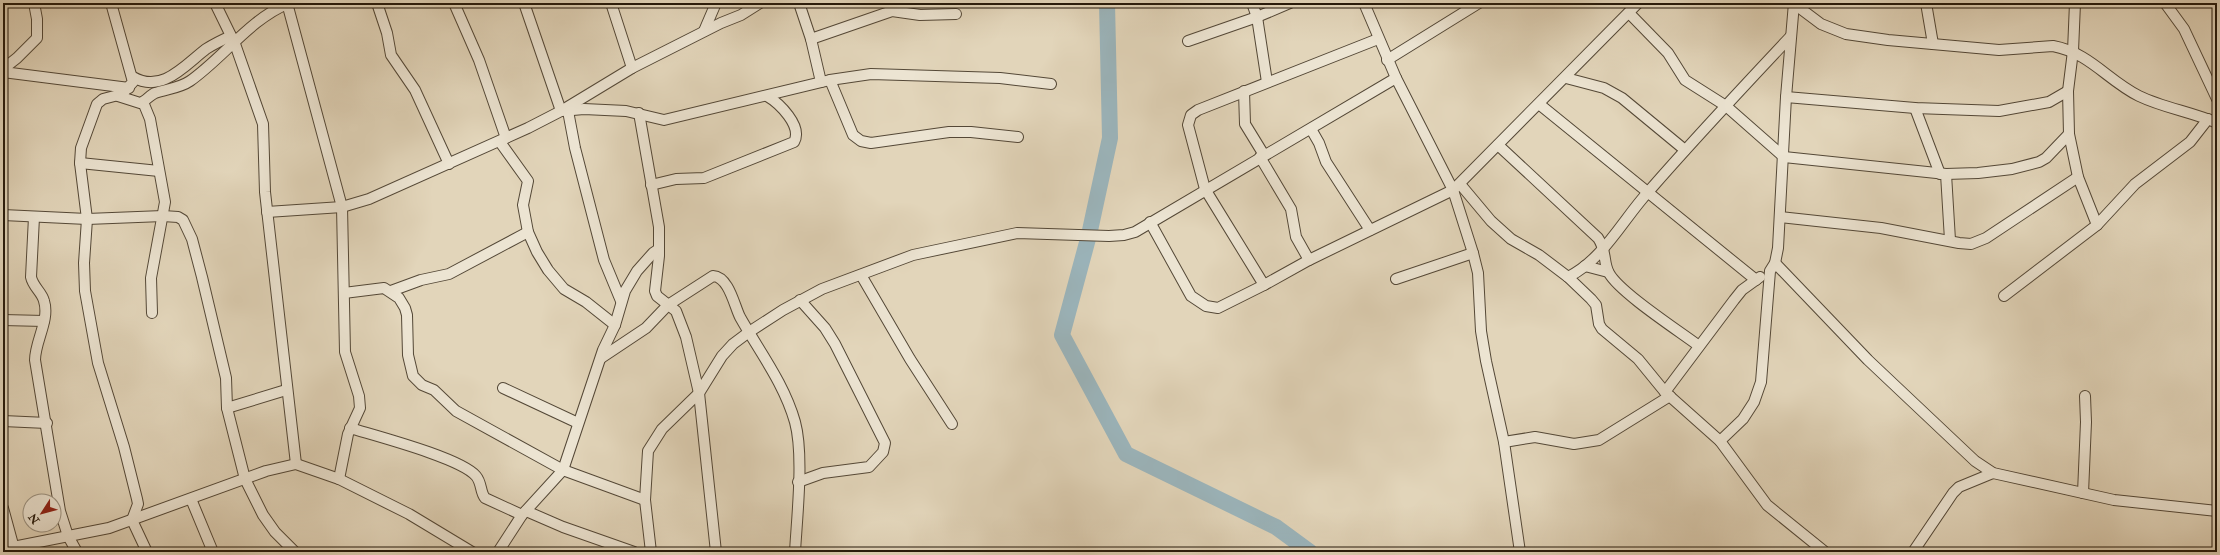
<svg xmlns="http://www.w3.org/2000/svg" width="2220" height="555" font-family="'IM FELL Double Pica',serif">
<rect width="100%" height="100%" fill="#e2d5ba"/>
<filter id="stains"><feTurbulence type="fractalNoise" baseFrequency=".005" numOctaves="4"/><feColorMatrix values="0 0 0 0 .2 0 0 0 0 .09 0 0 0 0 .02 0 0 0 .5 -.17"/></filter>
<radialGradient id="worn" r=".72"><stop offset=".6" stop-color="#630" stop-opacity="0"/><stop offset="1" stop-color="#630" stop-opacity=".3"/></radialGradient>
<g fill="none" stroke-linecap="round" stroke-linejoin="round">
<polyline stroke="#9bb5bc" stroke-width="16" points="1107,3 1110,138 1089,235 1062,335 1126,454 1276,527 1310,552"/>
<defs>
<g id="street">
<polyline points="111,3 133,82 122,94 103,99 97,104 81,148 80,163 87,219 84,263 85,291 98,363 124,447 137,499 138,504 132,520 147,552"/>
<polyline points="215,3 235,44 263,124 265,192 296,464"/>
<polyline points="287,3 342,207 345,352 359,396 360,408 348,434 339,479"/>
<polyline points="377,3 387,33 391,55 415,90 449,164"/>
<polyline points="454,3 479,60 506,138"/>
<polyline points="524,3 561,111 584,109 626,111 664,120 830,80 871,74 1000,78 1051,84"/>
<polyline points="611,3 632,68"/>
<polyline points="799,3 811,39 821,82"/>
<polyline points="1252,3 1257,17 1267,82"/>
<polyline points="1364,3 1396,78 1453,190 1473,253 1478,273 1481,331 1486,361 1504,442 1520,552"/>
<path d="M 1793,3 L 1821,24 L 1846,34 L 1888,40 L 1999,50 L 2053,46 C 2090,53 2107,80 2139,96 C 2164,108 2192,112 2217,123"/>
<polyline points="1926,3 1933,44"/>
<polyline points="2075,3 2073,51 2068,91 2069,134 2078,177 2097,225"/>
<polyline points="2165,3 2184,29 2217,99"/>
<polyline points="1629,13 1668,53 1685,80 1726,106 1784,157 1946,174 1978,173 2012,169 2039,162 2046,158 2069,134"/>
<polyline points="704,31 716,3"/>
<polyline points="811,39 892,11 920,15 956,14"/>
<polyline points="1188,41 1257,17 1290,3"/>
<polyline points="1387,60 1479,3"/>
<polyline points="3,69 17,58 37,38 37,19 34,3"/>
<polyline points="3,72 129,88"/>
<path d="M 133,77 C 162,94 185,65 206,49 C 214,44 222,40 231,36"/>
<polyline points="1566,78 1604,88 1622,98 1685,150"/>
<polyline points="830,80 853,135 861,141 871,143 949,132 971,132 1018,137"/>
<polyline points="1244,91 1245,124 1264,155"/>
<path d="M 118,96 L 140,103 C 146,101 150,95 155,93 C 167,89 180,88 190,81 C 224,57 250,19 289,3"/>
<polyline points="1786,97 1915,108 1999,111 2049,102 2068,91"/>
<polyline points="143,102 150,119 165,202 151,278 152,313"/>
<polyline points="1539,104 1756,280"/>
<polyline points="1915,108 1940,174"/>
<polyline points="568,111 575,148 604,260 621,301"/>
<polyline points="639,113 659,227 659,256 655,291 657,296 676,311 686,337 699,393 716,552"/>
<polyline points="1311,129 1319,143 1326,162 1370,230"/>
<polyline points="500,142 528,181 523,205 528,232 537,252 548,270 564,289 586,302 615,325"/>
<path d="M 1498,145 L 1598,238 C 1607,251 1603,263 1609,273 C 1619,292 1679,331 1699,346"/>
<polyline points="1260,157 1291,209 1296,237 1309,260"/>
<polyline points="80,163 159,171"/>
<polyline points="1946,174 1950,240"/>
<polyline points="1460,184 1491,221 1511,239 1539,255 1568,277 1591,299 1596,305 1599,324 1602,329 1638,359 1665,392 1720,441 1767,505 1825,552"/>
<path d="M 651,185 L 676,179 L 704,178 L 794,142 C 803,126 779,103 767,96"/>
<polyline points="267,212 342,207 369,199 528,128 561,111 632,68 721,23 741,15 760,3"/>
<polyline points="3,215 87,219 163,216 178,217 183,220 192,239 202,277 226,378 227,408 245,479 263,515 275,532 295,552"/>
<path d="M 34,217 L 31,277 C 33,287 42,292 44,301 C 50,320 35,341 35,360 L 60,511 L 68,536 L 77,552"/>
<polyline points="1780,217 1881,228 1959,243 1971,244 1986,238 2078,177"/>
<polyline points="1150,222 1191,296 1206,306 1218,308 1264,285 1309,260 1453,190 1638,3"/>
<polyline points="1775,263 1868,360 1975,461 1993,473 2114,500 2217,511"/>
<polyline points="1585,266 1608,272"/>
<polyline points="861,275 910,359 952,424"/>
<path d="M 1568,277 C 1604,259 1623,219 1649,191 C 1695,138 1743,87 1791,36"/>
<polyline points="1396,279 1473,253"/>
<polyline points="1264,285 1205,189 1188,125 1191,115 1198,110 1378,39"/>
<polyline points="391,291 421,280 449,274 528,232"/>
<polyline points="344,293 384,288 399,298 405,308 407,315 408,355 413,376 422,385 434,390 456,411 563,470 645,500"/>
<polyline points="2004,296 2097,225 2135,184 2190,142 2208,119"/>
<polyline points="3,320 44,321"/>
<path d="M 601,358 L 646,328 L 668,305 L 713,276 C 729,277 734,305 740,317 C 759,351 784,383 795,422 C 804,455 797,516 795,552"/>
<polyline points="503,388 578,423"/>
<polyline points="1665,392 1734,300 1742,290 1760,277"/>
<polyline points="227,408 286,390"/>
<polyline points="3,421 47,423"/>
<path d="M 350,428 C 376,436 461,458 476,476 C 482,483 480,492 485,498 L 522,515"/>
<polyline points="1720,441 1743,419 1754,402 1761,382 1770,271 1775,263 1778,248 1786,97 1794,3"/>
<polyline points="1504,442 1535,437 1574,444 1599,440 1670,396"/>
<polyline points="798,482 823,473 869,467 883,452 885,443 835,344 825,328 800,300"/>
<polyline points="2083,493 2086,422 2085,396"/>
<polyline points="191,499 213,552"/>
<polyline points="3,508 15,552"/>
<polyline points="526,511 563,527 634,552"/>
<polyline points="3,549 109,528 266,471 296,464 339,479 409,514 472,552"/>
<polyline points="498,552 522,515 563,470 603,350 615,325 625,291 637,271 653,253 659,249"/>
<polyline points="651,552 645,500 648,451 662,429 699,393 722,356 733,344 749,332 783,310 822,289 913,255 1017,233 1109,236 1124,235 1135,232 1396,78"/>
<polyline points="1913,552 1953,493 1959,487 1993,473"/>
</g>
</defs>
<use href="#street" stroke="#544837" stroke-width="12"/>
<use href="#street" stroke="#ece4d2" stroke-width="10"/>
</g>
<rect width="2220" height="555" fill="none" stroke="#e2d5ba" stroke-width="16"/>
<rect x="4" y="4" width="2212" height="547" fill="none" stroke="#25190b" stroke-width="2"/>
<rect x="8" y="8" width="2204" height="539" fill="none" stroke="#25190b"/>
<g transform="translate(42 513) rotate(234)"><circle r="19" fill="#ece4d2" stroke="#9c9382"/>
<path d="M0-3L7 15L0 10L-7 15Z" fill="#8f2418"/>
<text y="-6" font-size="11" font-weight="bold" text-anchor="middle" fill="#25190b">N</text>
</g>
<rect width="100%" height="100%" filter="url(#stains)"/>
<rect width="100%" height="100%" fill="url(#worn)"/>
</svg>
